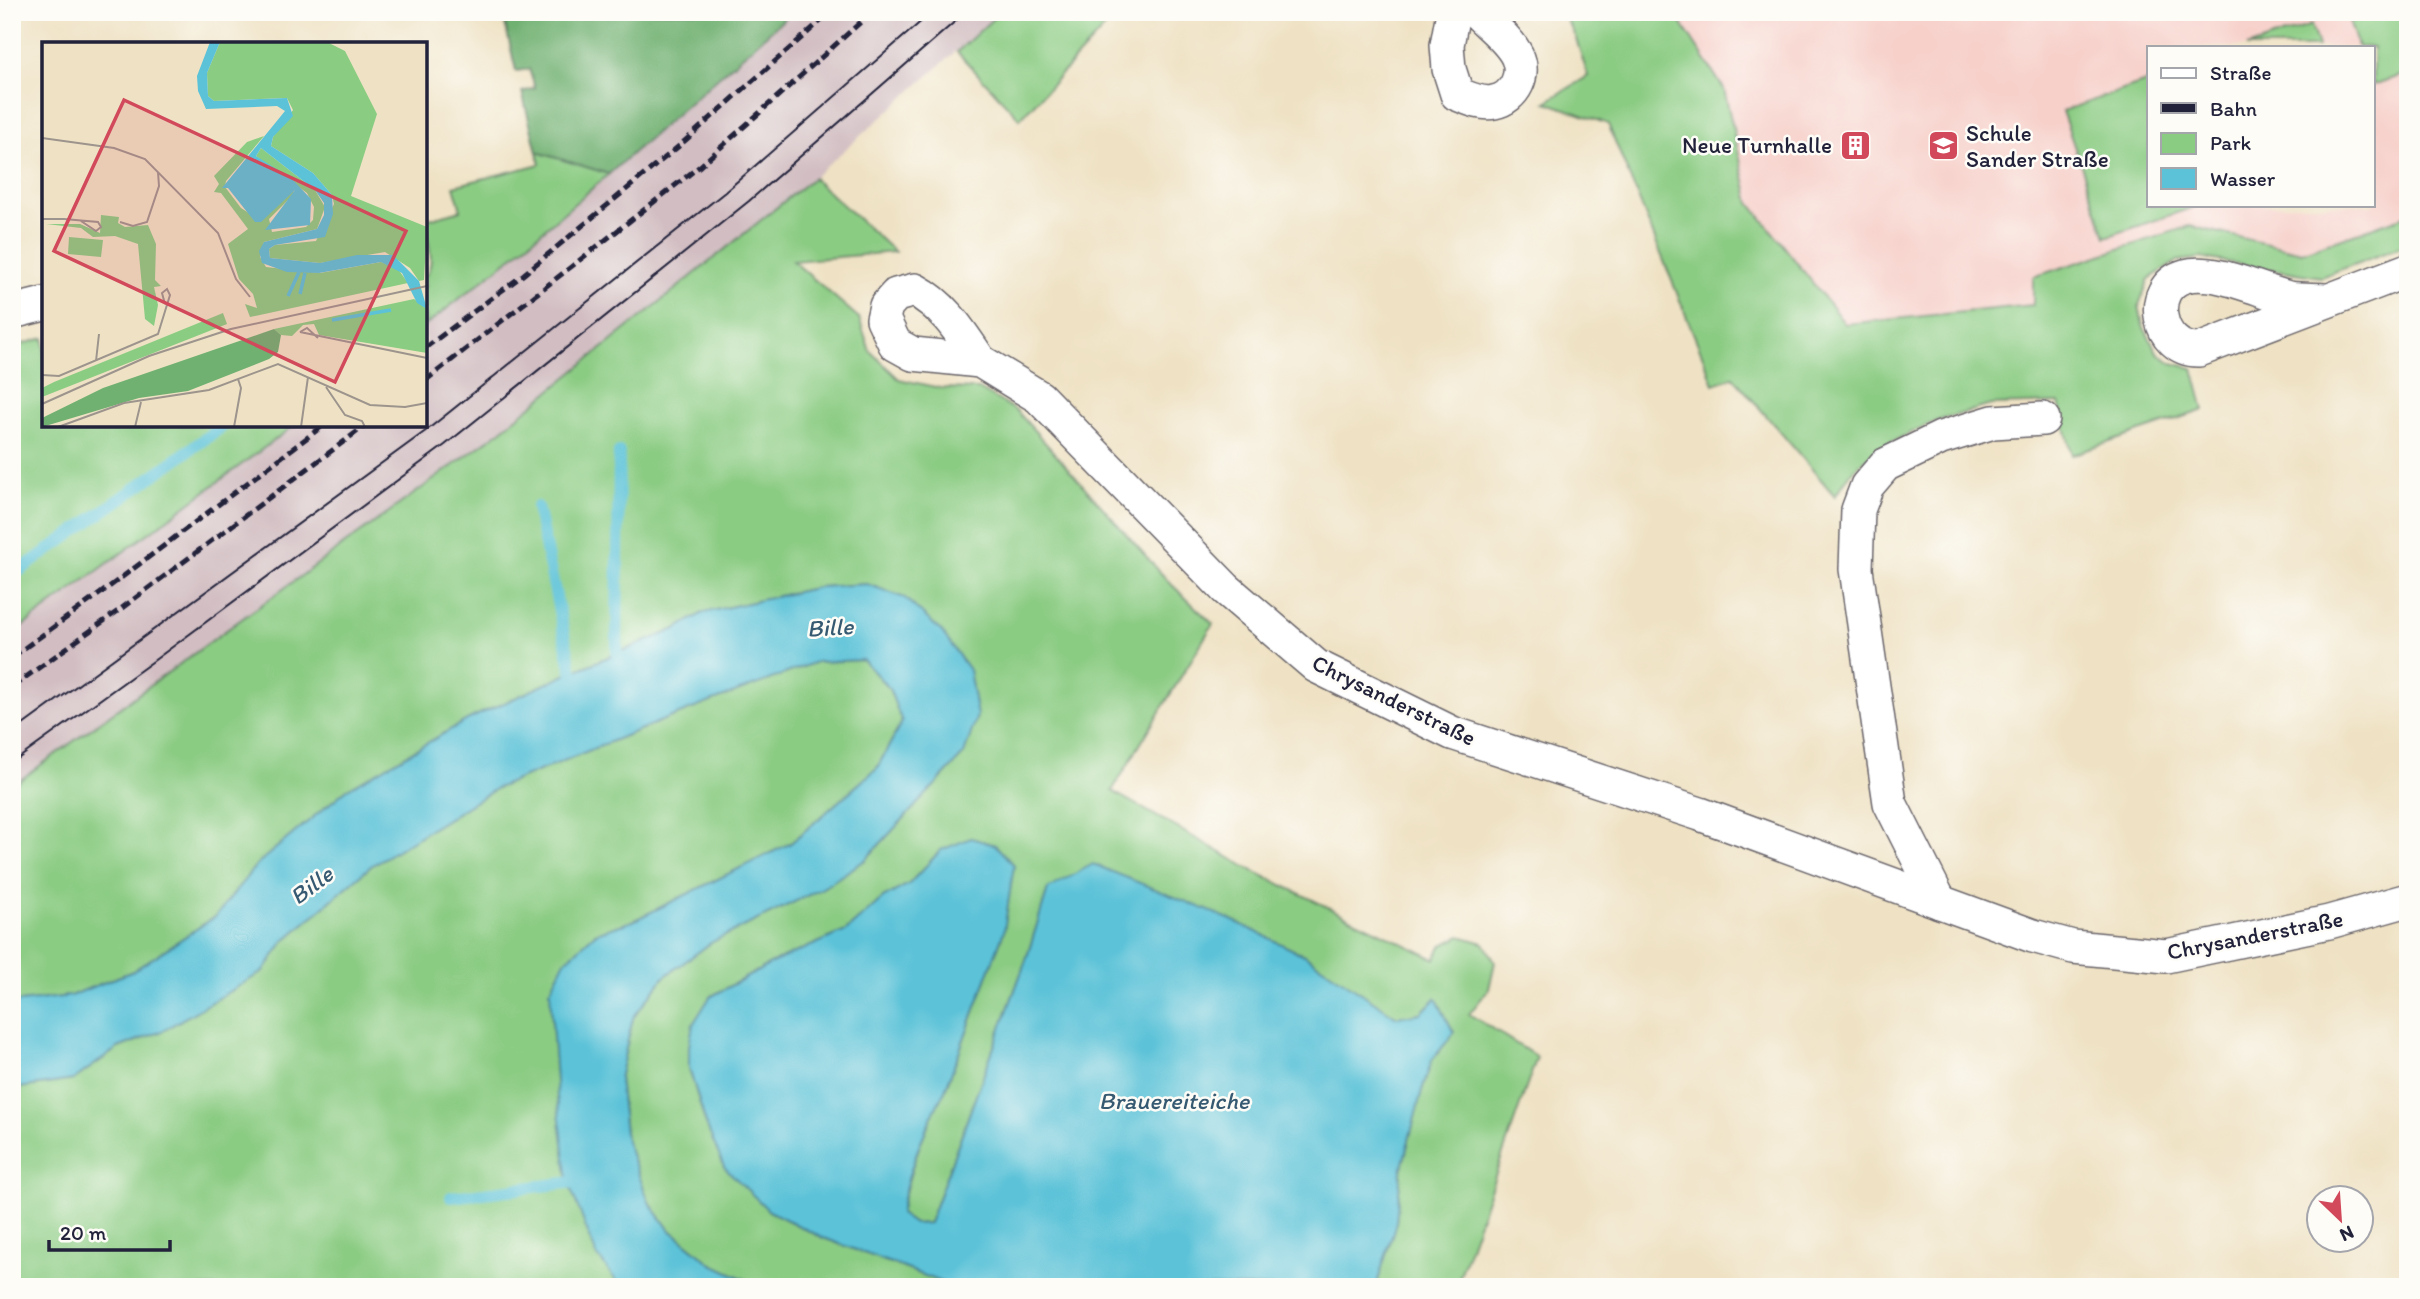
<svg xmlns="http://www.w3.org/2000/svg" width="2420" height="1299" font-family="Itim,sans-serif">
<rect width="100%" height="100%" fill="#fdfcf7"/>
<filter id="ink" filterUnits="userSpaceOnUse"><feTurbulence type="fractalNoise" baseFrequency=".0143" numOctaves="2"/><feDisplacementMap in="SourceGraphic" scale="14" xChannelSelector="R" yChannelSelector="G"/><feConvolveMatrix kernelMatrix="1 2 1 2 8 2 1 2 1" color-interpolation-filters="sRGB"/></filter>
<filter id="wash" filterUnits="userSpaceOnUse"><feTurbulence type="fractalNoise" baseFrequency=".00686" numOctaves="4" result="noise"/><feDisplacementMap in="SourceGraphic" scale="28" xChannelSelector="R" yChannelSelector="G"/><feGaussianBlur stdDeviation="1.57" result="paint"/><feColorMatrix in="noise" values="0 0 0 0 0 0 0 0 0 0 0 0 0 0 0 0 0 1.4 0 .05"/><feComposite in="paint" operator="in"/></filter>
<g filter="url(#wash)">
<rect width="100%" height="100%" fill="#efe2c4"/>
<path fill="#f7d0ca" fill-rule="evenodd" d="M 1674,12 L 2408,12 L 2408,215 L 2302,252 L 2190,226 L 2072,264 L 2033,305 L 1845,324 L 1750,203 L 1724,89 ZM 2149,47 L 2373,47 L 2373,205 L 2149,205 Z"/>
<polygon fill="#d2bec2" points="792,12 1000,12 813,178 499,432 12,786 12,634 291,425 425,425 425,323 512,257"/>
<g fill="#8bcc83" stroke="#56775f" stroke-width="2">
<polygon points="1000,12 1119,12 1020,119 957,52"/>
<polygon points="1562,12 1674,12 1724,89 1750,203 1845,324 2033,305 2033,277 2190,226 2302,252 2408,215 2408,244 2321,277 2202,258 2178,261 2149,279 2139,305 2143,326 2157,352 2172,363 2193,368 2204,410 2072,455 2059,403 1991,405 1933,422 1881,447 1852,471 1835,496 1733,377 1714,384 1608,124 1546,102 1588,76 1575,36"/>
<polygon points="2346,12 2408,12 2408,73 2373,85 2373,47 2358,47"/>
<polygon points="2311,25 2318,47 2247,47"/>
<polygon points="2149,81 2149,205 2200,205 2106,237 2062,111"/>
<path d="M 537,152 L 609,174 L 512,257 L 425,326 L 425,277 C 438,259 425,239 425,220 L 461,210 L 454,186 L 540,164 Z"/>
<path d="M 813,178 L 895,252 L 793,261 L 859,318 L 870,351 L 899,379 L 940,388 L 979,389 L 1017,411 L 1168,581 L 1213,624 L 1112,791 L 1257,873 L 1435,959 L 1441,946 L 1460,936 L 1484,943 L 1495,962 L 1489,989 L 1469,1014 L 1537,1057 L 1456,1287 L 1376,1287 L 1396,1222 L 1401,1171 L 1422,1090 L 1432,1060 L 1454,1033 L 1436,998 L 1421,1013 L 1397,1017 L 1306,956 L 1234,921 L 1048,890 L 1026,960 L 929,1223 L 914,1224 L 900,1214 C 909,1172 924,1128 945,1090 L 1004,931 L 941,850 L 909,884 L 883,898 L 846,931 L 776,961 L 710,997 L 689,1046 L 689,1068 L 707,1127 L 769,1211 L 821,1237 L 955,1287 L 761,1287 L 712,1264 L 669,1229 L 649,1202 L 626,1141 L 619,1079 L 633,1018 L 664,977 L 712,942 L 821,889 L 865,860 L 964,754 L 905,598 L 866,584 L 819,587 L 703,613 L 676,629 L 572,672 L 469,719 L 346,790 L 257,864 L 216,916 L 133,971 L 70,996 L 12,1003 L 12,786 L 499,432 Z"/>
<polygon points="44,338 44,425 295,425 12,634 12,347"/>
<polygon points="863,660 889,688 902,722 877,768 791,843 633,921 595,933 617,1280 621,1287 12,1287 12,1089 73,1080 118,1048 162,1031 264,971 284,941 371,866 497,788 671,717 816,662"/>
</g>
<polygon fill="#70b071" stroke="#496956" stroke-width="2" points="507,12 792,12 609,174 537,152 522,92 535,88 529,69 516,71 504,19"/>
<g fill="#5bc2d8" stroke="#3e728a" stroke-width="2">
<polygon points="867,584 905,598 942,632 969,670 977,716 964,754 865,860 821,889 712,942 664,977 633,1018 619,1079 626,1141 649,1202 669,1229 712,1264 761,1287 621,1287 596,1254 568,1181 557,1097 550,991 564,962 596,933 633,921 791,843 877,768 902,722 889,688 863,660 816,662 671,717 497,788 371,866 284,941 264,971 162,1031 118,1048 73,1080 12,1089 12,1003 70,996 133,971 216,916 257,864 346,790 469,719 572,672 676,629 703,613 819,587"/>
<path d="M 971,838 L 995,845 L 1014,865 L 1004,931 L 945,1090 C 925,1128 907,1172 900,1214 L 914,1224 L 929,1223 L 1026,960 L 1048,889 L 1093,864 L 1234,921 L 1306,956 L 1397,1017 L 1421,1013 L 1436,998 L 1454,1033 L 1432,1060 L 1422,1090 L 1401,1171 L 1396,1222 L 1376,1287 L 955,1287 L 821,1237 L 769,1211 L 724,1167 L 707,1127 L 689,1068 L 689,1046 L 693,1024 L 710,997 L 776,961 L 846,931 L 883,898 L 909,884 L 941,850 Z"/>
</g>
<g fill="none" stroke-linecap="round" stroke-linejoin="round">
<g stroke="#5bc2d8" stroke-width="12">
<polyline points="537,507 572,672"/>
<polyline points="12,576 223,426"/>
<polyline points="617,653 619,452"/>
<polyline points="451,1197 582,1181"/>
</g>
</g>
</g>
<g filter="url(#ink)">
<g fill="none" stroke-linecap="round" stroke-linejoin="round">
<defs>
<g id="minor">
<path d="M 1453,12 L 1447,45 L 1449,69 L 1457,94 C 1468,98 1482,105 1494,102 C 1515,98 1526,74 1517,56 C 1509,39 1490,26 1477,12"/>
<path d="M 2327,300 C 2315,299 2301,300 2289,298 C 2260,291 2215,268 2185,276 C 2145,287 2157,351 2199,350 L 2408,270"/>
<polyline points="12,312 44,304"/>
<path d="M 980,361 C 961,333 945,306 915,290 L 896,295 L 886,306 L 883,319 L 895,344 L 913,354 L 980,361 L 1039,397 L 1226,589 L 1316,666 L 1452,733 L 1700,814 L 2033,936 L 2073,947 L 2166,956 L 2329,922 L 2408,900"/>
<polyline points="1940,902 1890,803 1856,569 1858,510 1867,486 1885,465 1941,438 1993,422 2043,419"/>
</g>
</defs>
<use href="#minor" stroke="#6a656b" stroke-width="36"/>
<use href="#minor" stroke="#fff" stroke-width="33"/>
<g stroke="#22223b" stroke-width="2">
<polyline points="12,733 427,430 725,192 932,12"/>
<polyline points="12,763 152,662 445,445 749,201 966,12"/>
</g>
<g stroke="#22223b" stroke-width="5" stroke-dasharray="10 5" stroke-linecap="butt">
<polyline points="425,348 524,274 679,146 831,12"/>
<polyline points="425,381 700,166 872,12"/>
<polyline points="12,657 101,593 324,425"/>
<polyline points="12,687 118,611 366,425"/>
</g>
</g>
</g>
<defs>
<symbol id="building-square" viewBox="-11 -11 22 22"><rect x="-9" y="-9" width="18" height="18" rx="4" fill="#d1495b" stroke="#fdfcf7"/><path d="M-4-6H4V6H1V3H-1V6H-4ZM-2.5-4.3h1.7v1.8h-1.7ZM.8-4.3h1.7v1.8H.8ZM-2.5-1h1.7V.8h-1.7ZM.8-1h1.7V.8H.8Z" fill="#fff"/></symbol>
<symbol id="school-square" viewBox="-11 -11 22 22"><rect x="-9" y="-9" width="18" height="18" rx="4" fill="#d1495b" stroke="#fdfcf7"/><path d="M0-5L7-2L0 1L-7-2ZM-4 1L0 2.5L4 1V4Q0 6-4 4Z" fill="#fff"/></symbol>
</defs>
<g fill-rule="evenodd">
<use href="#building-square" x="1838" y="128" width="35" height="35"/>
<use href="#school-square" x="1926" y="128" width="35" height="35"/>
</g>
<g text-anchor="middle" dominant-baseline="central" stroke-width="5" stroke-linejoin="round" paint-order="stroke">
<g font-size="23" fill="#22223b" stroke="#fdfcf7" text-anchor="start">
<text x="1966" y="133">Schule<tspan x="1966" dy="26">Sander Straße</tspan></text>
<text x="1832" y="145" text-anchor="end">Neue Turnhalle</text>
</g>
<g font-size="23" fill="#22223b" stroke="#fdfcf7">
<text transform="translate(1394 700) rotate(26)">Chrysanderstraße</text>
<text transform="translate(2255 935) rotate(-11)">Chrysanderstraße</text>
</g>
<g font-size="24" font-style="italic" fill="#365a72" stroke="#fdfcf7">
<text transform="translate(830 627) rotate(-3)">Bille</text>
<text transform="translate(311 885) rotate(-37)">Bille</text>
<text x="1174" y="1100">Brauereiteiche</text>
</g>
</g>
<g transform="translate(42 42)">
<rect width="385" height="385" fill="#efe2c4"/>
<path d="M 178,0 L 285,0 L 303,9 L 335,72 L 309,154 L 385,185 L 382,238 L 377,239 L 368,226 L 343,210 L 278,221 L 228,216 L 227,207 L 233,203 L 274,199 L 292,162 L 290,153 L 271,131 L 229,104 L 231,95 L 251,68 L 245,56 L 172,59 L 166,54 L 165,31 ZM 222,94 L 184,139 L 183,145 L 199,166 L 219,179 L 251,147 L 252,152 L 227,177 L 230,190 L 264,185 L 271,178 L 272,165 L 265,151 L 214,114 L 219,106 L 273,148 L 283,165 L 275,187 L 222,200 L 218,215 L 224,225 L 278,231 L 339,220 L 356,227 L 366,241 L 208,275 L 203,262 L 215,266 L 211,252 L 197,237 L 186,202 L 206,187 L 179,151 L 172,150 L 177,142 L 172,134 L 205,100 ZM 59,173 L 77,175 L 76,181 L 83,185 L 106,183 L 114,202 L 113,238 L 119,244 L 112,245 L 116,263 L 112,284 L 103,277 L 96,202 L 73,194 L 51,195 L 39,186 L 4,182 L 38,182 L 58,191 ZM 27,195 L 61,198 L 59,215 L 26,212 ZM 372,257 L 385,267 L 385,311 L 277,293 L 272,282 L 261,283 L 250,294 L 239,293 L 232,287 ZM 181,271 L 185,282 L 0,355 L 0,346 L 12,340 Z" fill="#8bcc83"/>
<path d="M 232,287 L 239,293 L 236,310 L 227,317 L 146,349 L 97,356 L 0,385 L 0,376 L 61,346 Z" fill="#70b071"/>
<path d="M 168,0 L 178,0 L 165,31 L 166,54 L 172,59 L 245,56 L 251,74 L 231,95 L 229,104 L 271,131 L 290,153 L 291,172 L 283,195 L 233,203 L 227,207 L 228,216 L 278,221 L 315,213 L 351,213 L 377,239 L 385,267 L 375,261 L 360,231 L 339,220 L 277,231 L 245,230 L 220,221 L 217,209 L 222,200 L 275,187 L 282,173 L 282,161 L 273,148 L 219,106 L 214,114 L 250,137 L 269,157 L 268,183 L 223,188 L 253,148 L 219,180 L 213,180 L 186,146 L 180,146 L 243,69 L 235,64 L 164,67 L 156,49 L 155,34 Z" fill="#5bc2d8"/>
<path fill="none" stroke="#5bc2d8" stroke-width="3.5" d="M 258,252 L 263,231M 246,254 L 257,230M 290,278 L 349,268"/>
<path fill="none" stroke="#9d958d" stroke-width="2" d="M 0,96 L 72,106 L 103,117 L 176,191 L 194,237 L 208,255M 0,177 L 22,177 L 56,180 L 59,185 L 54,189 L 39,179M 78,180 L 91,184 L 105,180 L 117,144 L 116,130M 258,290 L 385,316M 258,290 L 265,286 L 276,296M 54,319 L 57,292M 0,333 L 17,334 L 116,292 L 128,253 L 125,247 L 120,251 L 123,262M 284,345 L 303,373 L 320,379 L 323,385M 0,362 L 107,314 L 189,287 L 385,244M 16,385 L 82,361 L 167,348 L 236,322 L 328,363 L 363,365 L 385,361M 93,385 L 99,360M 192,385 L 199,346 L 196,337M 259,385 L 266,335"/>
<path fill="#d1495b" fill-opacity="0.15" stroke="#d1495b" stroke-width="3.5" d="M 82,58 L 364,189 L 293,340 L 12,209 Z"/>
<rect width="385" height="385" fill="none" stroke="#22223b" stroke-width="3.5"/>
</g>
<rect width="2420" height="1299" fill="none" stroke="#fdfcf7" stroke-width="42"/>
<rect x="2147" y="46" width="228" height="161" fill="#fdfcf7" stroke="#a5a5ac" stroke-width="2"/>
<rect x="2161" y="68" width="35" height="10" fill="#ffffff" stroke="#a5a5ac" stroke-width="2"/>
<text x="2210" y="80" font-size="21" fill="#22223b">Straße</text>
<rect x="2161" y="103" width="35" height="10" fill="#22223b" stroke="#a5a5ac" stroke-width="2"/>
<text x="2210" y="116" font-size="21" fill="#22223b">Bahn</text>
<rect x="2161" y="133" width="35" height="21" fill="#8bcc83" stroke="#a5a5ac" stroke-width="2"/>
<text x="2210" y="150" font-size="21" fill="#22223b">Park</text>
<rect x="2161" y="168" width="35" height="21" fill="#5bc2d8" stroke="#a5a5ac" stroke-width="2"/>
<text x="2210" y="186" font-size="21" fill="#22223b">Wasser</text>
<g transform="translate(2340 1219) rotate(155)"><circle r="33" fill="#fdfcf7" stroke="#a5a5ac" stroke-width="2"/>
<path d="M0-5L12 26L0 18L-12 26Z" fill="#d1495b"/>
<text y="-10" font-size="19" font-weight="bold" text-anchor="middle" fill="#22223b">N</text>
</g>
<path d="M49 1240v10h121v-10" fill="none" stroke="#22223b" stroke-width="3.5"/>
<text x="60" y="1240" font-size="21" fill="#22223b" stroke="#fdfcf7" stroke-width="5" paint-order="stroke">20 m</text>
</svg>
